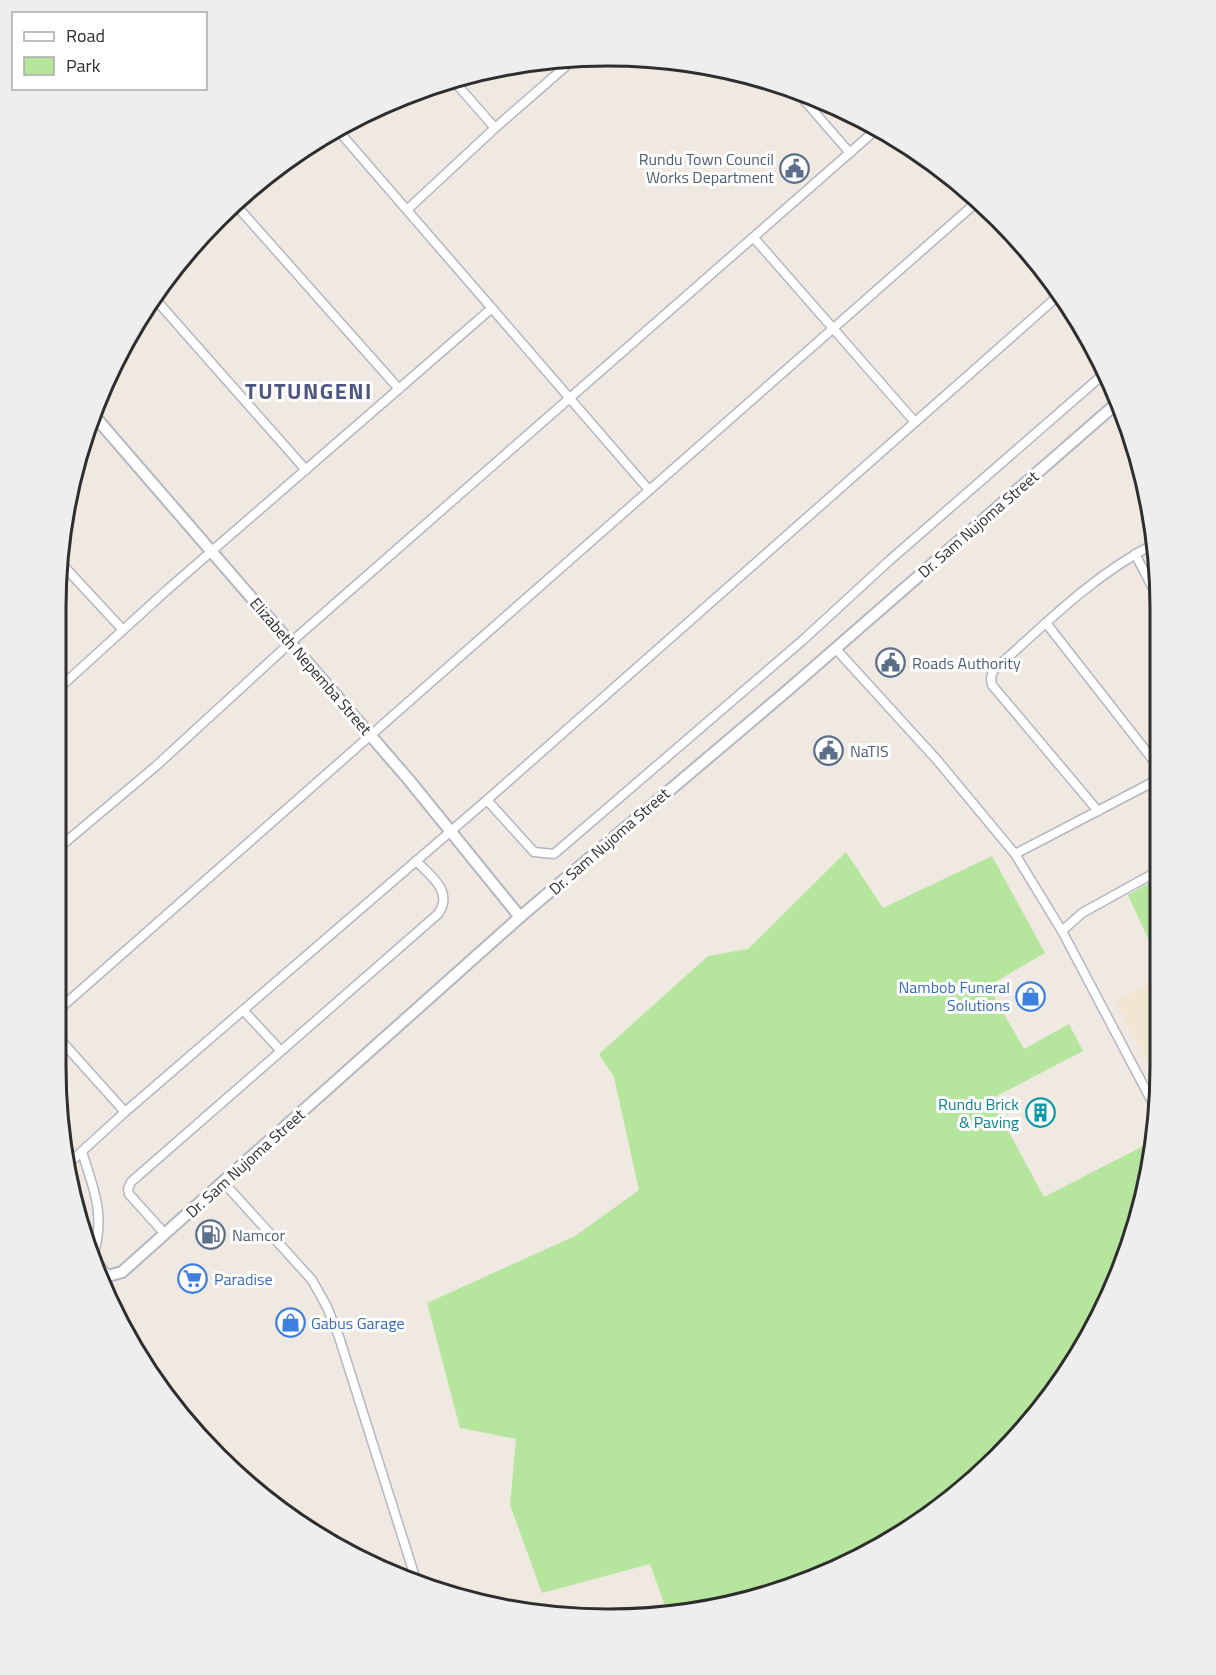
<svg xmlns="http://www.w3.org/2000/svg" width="1216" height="1675" font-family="'Titillium Web',sans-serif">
<rect width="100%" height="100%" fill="#efe9e1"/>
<polygon fill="#f0e6d1" points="1159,978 1159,1085 1116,1001"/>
<g fill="#b6e59e">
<polygon points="846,852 883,908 992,856 1045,953 988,986 1024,1049 1069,1024 1083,1051 991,1099 1044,1197 1153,1141 1142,1210 1103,1312 1046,1404 972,1483 820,1577 680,1615 668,1614 650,1564 542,1593 510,1505 516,1439 460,1428 427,1303 575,1236 639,1190 614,1077 599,1054 708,956 748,949"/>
<polygon points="1158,878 1158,960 1128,895"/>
</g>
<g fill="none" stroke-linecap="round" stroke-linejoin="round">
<defs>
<g id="minor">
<polyline points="453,80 495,128"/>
<polyline points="797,92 850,153"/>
<polyline points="336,128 649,490"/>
<polyline points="235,204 399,389"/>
<polyline points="408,209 495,128 565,67 570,59"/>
<polyline points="754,238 914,421"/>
<polyline points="156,300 306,470"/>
<polyline points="1135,554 1156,594"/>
<polyline points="60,562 123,630"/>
<polyline points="1046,623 1157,765"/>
<polyline points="835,648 937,760 1015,854 1062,931 1158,1113"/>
<polyline points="56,691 167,590 492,308"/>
<polyline points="487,800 534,852 554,854 803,640 890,560 1106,372"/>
<path d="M 1098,811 L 992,685 L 991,678 L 993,671 C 1044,625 1094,574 1156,543"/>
<polyline points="56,850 156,766 290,643 878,128"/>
<polyline points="1015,854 1157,780"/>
<polyline points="1062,931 1082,913 1158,871"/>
<polyline points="243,1010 281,1051"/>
<polyline points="56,1012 978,201"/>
<polyline points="56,1035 125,1112"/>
<path d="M 82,1152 C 94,1190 105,1213 94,1254"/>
<polyline points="68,1164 125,1112 487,800 1058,296"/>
<polyline points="224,1183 312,1280 327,1307 339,1337 416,1580"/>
<path d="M 165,1234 L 129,1194 L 128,1189 L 131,1182 L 438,914 C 454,892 431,876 416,861"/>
<polyline points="99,1264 108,1276"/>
</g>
<g id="tertiary">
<polyline points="97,419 409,780 520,917"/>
<polyline points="105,1279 108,1276 122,1272 520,917 788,690 1116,404"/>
</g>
</defs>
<use href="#minor" stroke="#b4b7c1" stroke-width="11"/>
<use href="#tertiary" stroke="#b4b7c1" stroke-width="14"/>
<use href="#minor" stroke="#fff" stroke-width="8"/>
<use href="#tertiary" stroke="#fff" stroke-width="10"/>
</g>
<defs>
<symbol id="civic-ring" viewBox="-11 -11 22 22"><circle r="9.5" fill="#fff" stroke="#5c6f8a" stroke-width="1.5"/><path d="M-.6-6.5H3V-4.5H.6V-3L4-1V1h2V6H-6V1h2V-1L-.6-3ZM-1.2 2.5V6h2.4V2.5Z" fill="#5c6f8a"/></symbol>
<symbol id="shop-ring" viewBox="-11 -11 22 22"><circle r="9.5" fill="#fff" stroke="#3f7fe0" stroke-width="1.5"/><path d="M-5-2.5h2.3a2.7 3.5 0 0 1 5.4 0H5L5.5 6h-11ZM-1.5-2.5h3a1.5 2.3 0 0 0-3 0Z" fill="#3f7fe0"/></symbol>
<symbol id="building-ring" viewBox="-11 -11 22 22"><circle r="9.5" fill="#fff" stroke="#0f9aa8" stroke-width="1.5"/><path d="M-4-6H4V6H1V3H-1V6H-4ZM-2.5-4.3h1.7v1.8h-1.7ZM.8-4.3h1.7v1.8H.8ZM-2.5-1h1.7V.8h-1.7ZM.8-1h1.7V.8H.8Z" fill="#0f9aa8"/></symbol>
<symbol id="fuel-ring" viewBox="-11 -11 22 22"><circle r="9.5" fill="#fff" stroke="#5c6f8a" stroke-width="1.5"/><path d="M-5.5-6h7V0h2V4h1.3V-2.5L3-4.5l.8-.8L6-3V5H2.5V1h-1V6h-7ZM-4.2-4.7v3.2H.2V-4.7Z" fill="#5c6f8a"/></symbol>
<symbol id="supermarket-ring" viewBox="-11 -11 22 22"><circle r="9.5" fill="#fff" stroke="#3f7fe0" stroke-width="1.5"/><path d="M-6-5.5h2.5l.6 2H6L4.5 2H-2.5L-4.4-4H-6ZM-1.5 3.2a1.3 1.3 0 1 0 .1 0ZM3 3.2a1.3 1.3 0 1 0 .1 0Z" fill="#3f7fe0"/></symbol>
</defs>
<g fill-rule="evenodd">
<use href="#civic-ring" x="778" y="152" width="33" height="33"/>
<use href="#civic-ring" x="874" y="646" width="33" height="33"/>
<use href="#civic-ring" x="812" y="734" width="33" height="33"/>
<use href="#shop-ring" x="1014" y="980" width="33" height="33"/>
<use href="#building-ring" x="1024" y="1096" width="33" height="33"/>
<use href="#fuel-ring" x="194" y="1218" width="33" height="33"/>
<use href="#supermarket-ring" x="176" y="1262" width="33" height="33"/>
<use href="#shop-ring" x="274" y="1306" width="33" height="33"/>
</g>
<g text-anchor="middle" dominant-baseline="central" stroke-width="6" stroke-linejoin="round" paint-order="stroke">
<g font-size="16" fill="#4e5e75" stroke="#fff" text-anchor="start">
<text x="774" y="159" text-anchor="end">Rundu Town Council<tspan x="774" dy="18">Works Department</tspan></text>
<text x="912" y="663">Roads Authority</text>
<text x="850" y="751">NaTIS</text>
<text x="232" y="1235">Namcor</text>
</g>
<g font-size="16" fill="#2e2e2e" stroke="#fff">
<text transform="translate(978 524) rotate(-41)">Dr. Sam Nujoma Street</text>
<text transform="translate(311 666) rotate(49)">Elizabeth Nepemba Street</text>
<text transform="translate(609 841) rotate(-41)">Dr. Sam Nujoma Street</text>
<text transform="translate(245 1163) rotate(-42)">Dr. Sam Nujoma Street</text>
</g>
<g font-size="16" fill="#366cbe" stroke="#fff" text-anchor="start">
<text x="1010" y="987" text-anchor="end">Nambob Funeral<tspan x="1010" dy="18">Solutions</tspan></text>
<text x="214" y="1279">Paradise</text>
<text x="311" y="1323">Gabus Garage</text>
</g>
<g font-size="16" fill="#0d838f" stroke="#fff" text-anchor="end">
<text x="1019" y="1104">Rundu Brick<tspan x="1019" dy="18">&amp; Paving</tspan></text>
</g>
<g font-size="22" font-weight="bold" letter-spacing="1.5" fill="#4d5680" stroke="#fff">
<text x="309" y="391">TUTUNGENI</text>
</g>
</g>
<path d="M0 0H1216V1675H0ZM608 66H608A542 542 0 0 1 1150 608V1067A542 542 0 0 1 608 1609H608A542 542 0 0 1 66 1067V608A542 542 0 0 1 608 66Z" fill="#eee" fill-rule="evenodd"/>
<path fill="none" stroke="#2e2e2e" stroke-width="3" d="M608 66H608A542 542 0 0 1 1150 608V1067A542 542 0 0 1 608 1609H608A542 542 0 0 1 66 1067V608A542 542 0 0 1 608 66Z"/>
<rect x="12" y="12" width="195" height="78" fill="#ffffff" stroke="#ababab" stroke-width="1.5"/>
<rect x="24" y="32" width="30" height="9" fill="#ffffff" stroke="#ababab" stroke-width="1.5"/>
<text x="66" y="42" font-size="18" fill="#2e2e2e">Road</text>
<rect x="24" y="57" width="30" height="18" fill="#b6e59e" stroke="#ababab" stroke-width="1.5"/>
<text x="66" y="72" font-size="18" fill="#2e2e2e">Park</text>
</svg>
